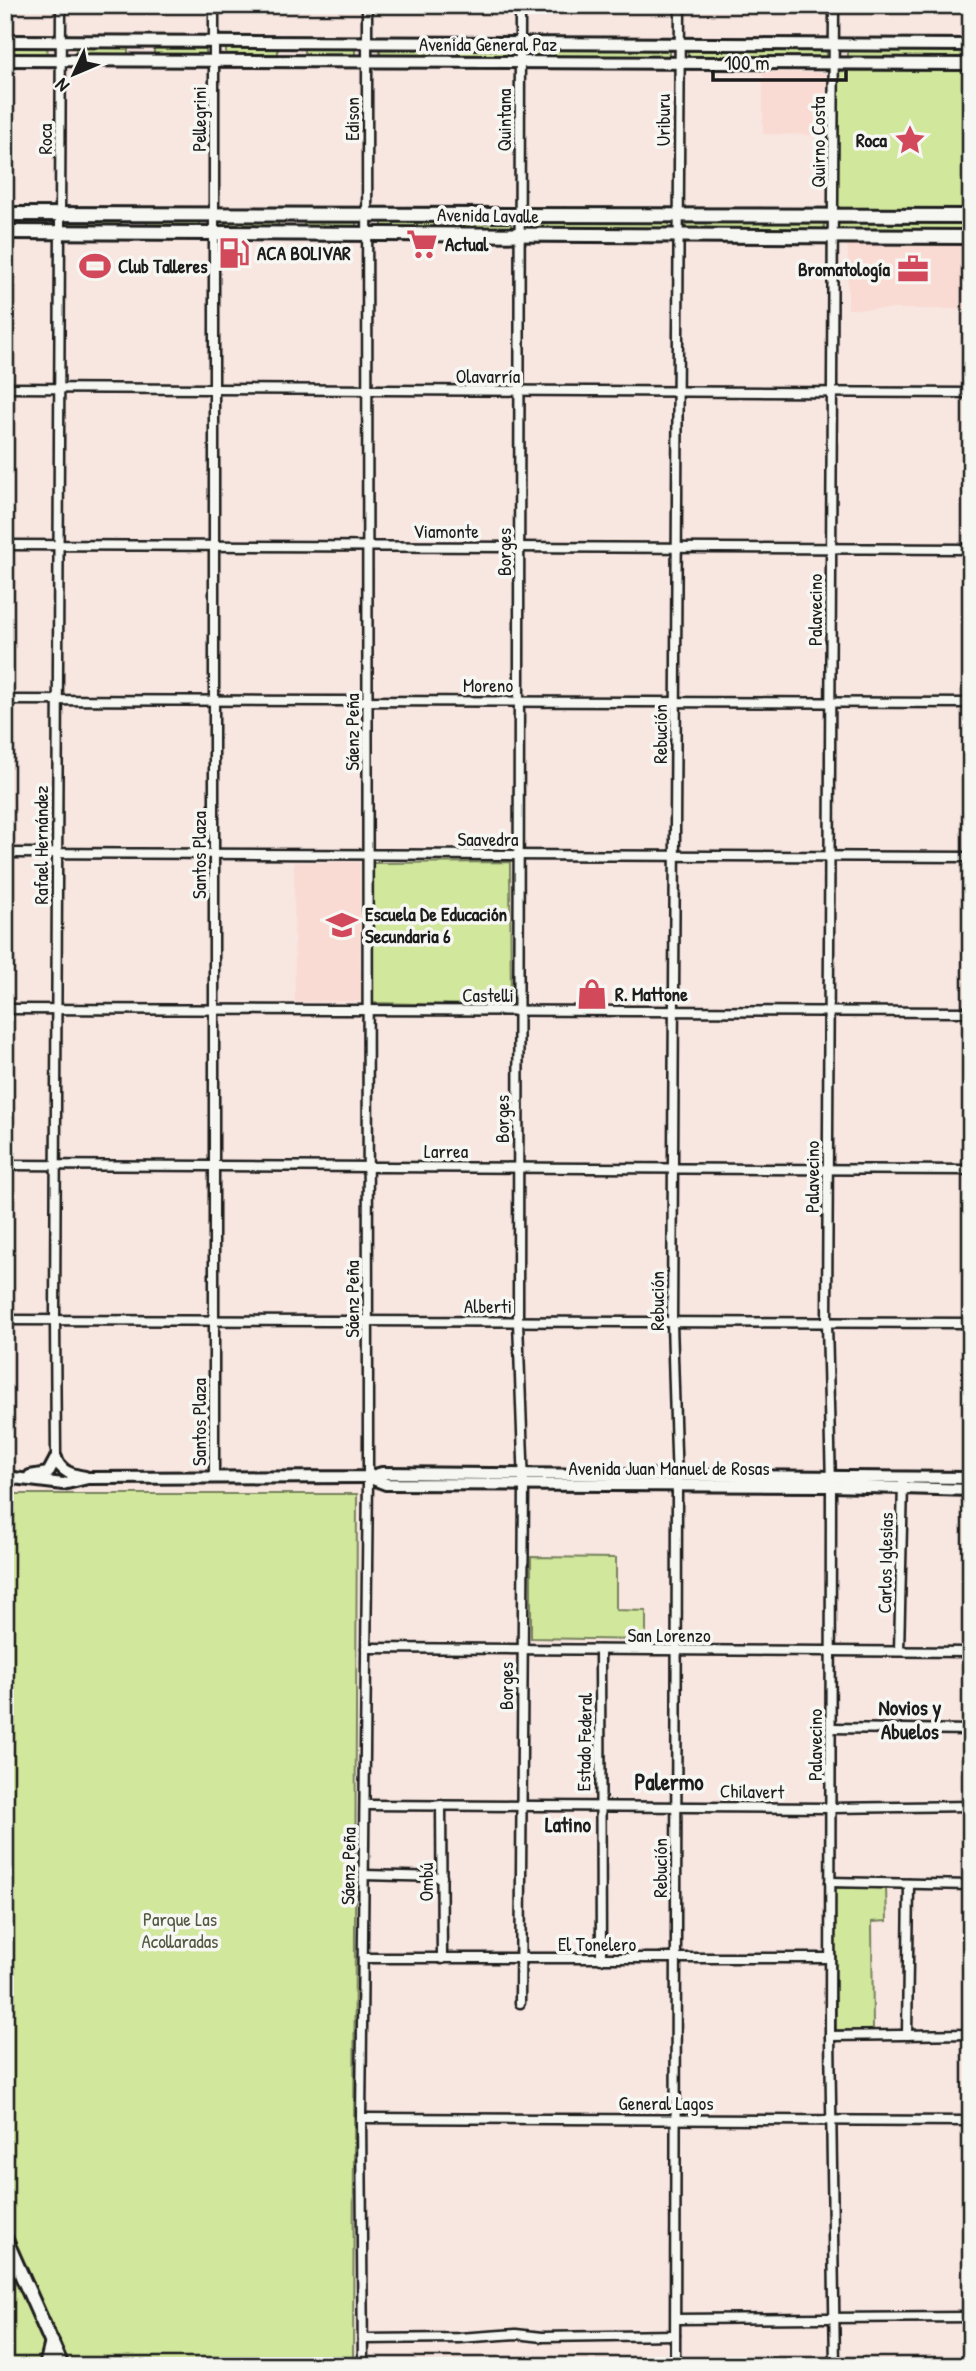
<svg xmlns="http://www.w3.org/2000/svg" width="976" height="2371" font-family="'Patrick Hand',sans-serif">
<rect width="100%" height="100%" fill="#f8e6e0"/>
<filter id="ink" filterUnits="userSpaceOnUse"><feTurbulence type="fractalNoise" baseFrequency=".0143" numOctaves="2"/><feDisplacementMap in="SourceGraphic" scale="14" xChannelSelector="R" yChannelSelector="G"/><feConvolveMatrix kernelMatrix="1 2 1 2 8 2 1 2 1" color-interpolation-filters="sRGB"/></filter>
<g filter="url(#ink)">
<g fill="#f9dbd3">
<polygon points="763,72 827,73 826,135 763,134"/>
<rect x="848" y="242" width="123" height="67"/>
<polygon points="294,862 360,862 361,1001 295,1002"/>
</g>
<g fill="#d1e79c" stroke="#76825c" stroke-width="2">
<polygon points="5,46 47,47 48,55 5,55"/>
<polygon points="76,46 128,46 128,55 76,54"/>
<polygon points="154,46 206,47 206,55 154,55"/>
<polygon points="226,46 278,46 278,55 226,54"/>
<polygon points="304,46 355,47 355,55 304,55"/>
<polygon points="380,47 432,48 432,56 380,56"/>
<polygon points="458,48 510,48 510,57 458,56"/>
<polygon points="531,48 669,48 669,57 531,56"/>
<polygon points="688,48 826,49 826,57 688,56"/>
<polygon points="848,49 971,50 971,58 848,57"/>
<polygon points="839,71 971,71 971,210 838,208"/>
<rect x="5" y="218" width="41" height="8"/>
<polygon points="69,218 121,219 121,227 69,226"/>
<rect x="147" y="219" width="52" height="8"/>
<rect x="226" y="219" width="52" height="8"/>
<polygon points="304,219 356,219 356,228 304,227"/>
<polygon points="382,219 434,219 434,228 382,227"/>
<polygon points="460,219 511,220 511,228 460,228"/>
<polygon points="531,220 669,221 669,229 531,228"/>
<polygon points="837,221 971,222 971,230 838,229"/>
<rect x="686" y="222" width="138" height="8"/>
<polygon points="510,862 511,1006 372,1003 372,863"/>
<polygon points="5,1494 357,1494 353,2366 5,2366"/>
<polygon points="531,1557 616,1558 616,1610 646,1611 646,1640 531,1638"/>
<polygon points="835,1888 886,1888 887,1921 872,1922 873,2030 836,2030"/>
</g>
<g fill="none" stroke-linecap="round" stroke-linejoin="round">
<defs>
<g id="minor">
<polyline points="834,5 827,1323 831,1486 830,2036 835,2366"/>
<polyline points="5,388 971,393"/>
<polyline points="5,545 971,549"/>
<polyline points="5,700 971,703"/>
<polyline points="5,853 971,857"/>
<polyline points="5,1009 971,1012"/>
<polyline points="5,1165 971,1170"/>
<polyline points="5,1320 971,1323"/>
<polyline points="56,1458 55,1321 61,5"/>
<polyline points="214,1477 214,5"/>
<polyline points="366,1648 971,1652"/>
<polyline points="600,1650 601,1959"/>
<polyline points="899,1651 903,1483"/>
<polyline points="831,1728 971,1730"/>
<polyline points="365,1805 831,1808 971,1806"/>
<polyline points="441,1805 442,1959"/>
<polyline points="364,1875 442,1877"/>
<polyline points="830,1882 971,1885"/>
<polyline points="363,1958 830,1958"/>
<polyline points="520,2003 524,1486 518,1322 520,5"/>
<polyline points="907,2035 909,1884"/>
<polyline points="830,2036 971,2034"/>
<polyline points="361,2118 971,2121"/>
<polyline points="676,2319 971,2317"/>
<polyline points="363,2339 459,2338 516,2334 542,2337 675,2335"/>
<polyline points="363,2366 361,2118 368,1477 367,5"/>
<polyline points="675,2366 677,1485 672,1323 680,5"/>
</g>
<g id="tertiary">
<polyline points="5,41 971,45"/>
<polyline points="5,60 971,64"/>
<path d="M 56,1458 C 60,1472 73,1475 85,1477"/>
<polyline points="30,1476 48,1473 56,1458"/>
<polyline points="5,1477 63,1484 88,1478 368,1477 382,1473 971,1478"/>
<polyline points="368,1477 386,1484 831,1486 971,1490"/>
</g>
<g id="secondary">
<polyline points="5,214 971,216"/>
<polyline points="5,232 971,237"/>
<polyline points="5,2238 62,2366"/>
<polyline points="46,2366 52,2342"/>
</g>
</defs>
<use href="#minor" stroke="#1c1c1c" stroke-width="13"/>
<use href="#tertiary" stroke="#1c1c1c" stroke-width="16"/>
<use href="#secondary" stroke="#1c1c1c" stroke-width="18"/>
<use href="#minor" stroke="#f6f6f2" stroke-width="8"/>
<use href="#tertiary" stroke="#f6f6f2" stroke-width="10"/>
<use href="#secondary" stroke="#f6f6f2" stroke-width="12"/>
</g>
</g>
<defs>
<symbol id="sight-bare" viewBox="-9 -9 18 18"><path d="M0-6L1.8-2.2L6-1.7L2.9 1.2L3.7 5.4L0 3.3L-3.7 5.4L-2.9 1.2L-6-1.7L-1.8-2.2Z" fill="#d1495b" stroke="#f6f6f2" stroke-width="2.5" paint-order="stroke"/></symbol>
<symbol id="supermarket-bare" viewBox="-9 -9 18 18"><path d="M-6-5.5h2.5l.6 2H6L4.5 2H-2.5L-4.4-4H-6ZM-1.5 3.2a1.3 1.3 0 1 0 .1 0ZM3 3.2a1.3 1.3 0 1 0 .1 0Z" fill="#d1495b" stroke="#f6f6f2" stroke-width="2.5" paint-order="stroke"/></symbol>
<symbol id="fuel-bare" viewBox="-9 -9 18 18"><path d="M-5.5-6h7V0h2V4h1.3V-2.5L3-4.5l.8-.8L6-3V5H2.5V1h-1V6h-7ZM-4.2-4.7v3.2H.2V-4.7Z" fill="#d1495b" stroke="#f6f6f2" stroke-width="2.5" paint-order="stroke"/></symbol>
<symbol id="stadium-bare" viewBox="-9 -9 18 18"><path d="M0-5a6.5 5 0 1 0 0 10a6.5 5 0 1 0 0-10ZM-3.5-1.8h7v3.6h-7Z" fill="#d1495b" stroke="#f6f6f2" stroke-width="2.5" paint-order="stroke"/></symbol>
<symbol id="office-bare" viewBox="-9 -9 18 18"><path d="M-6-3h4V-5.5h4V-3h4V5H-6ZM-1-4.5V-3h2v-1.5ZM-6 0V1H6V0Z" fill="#d1495b" stroke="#f6f6f2" stroke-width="2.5" paint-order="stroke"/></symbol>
<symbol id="school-bare" viewBox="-9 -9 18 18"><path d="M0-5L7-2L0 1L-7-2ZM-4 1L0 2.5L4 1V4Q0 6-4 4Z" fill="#d1495b" stroke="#f6f6f2" stroke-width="2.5" paint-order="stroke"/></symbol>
<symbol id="shop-bare" viewBox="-9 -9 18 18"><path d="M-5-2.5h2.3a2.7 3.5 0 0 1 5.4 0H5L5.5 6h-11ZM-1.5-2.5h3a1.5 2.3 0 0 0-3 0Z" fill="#d1495b" stroke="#f6f6f2" stroke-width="2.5" paint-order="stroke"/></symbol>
</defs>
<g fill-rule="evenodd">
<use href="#sight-bare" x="888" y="118" width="44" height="44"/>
<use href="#supermarket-bare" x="400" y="222" width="44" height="44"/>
<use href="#fuel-bare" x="212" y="231" width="44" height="44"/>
<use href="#stadium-bare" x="73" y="244" width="44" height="44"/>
<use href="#office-bare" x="891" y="247" width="44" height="44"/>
<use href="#school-bare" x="320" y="903" width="44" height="44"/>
<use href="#shop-bare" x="570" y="972" width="44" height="44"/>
</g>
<g text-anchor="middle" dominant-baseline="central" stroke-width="7" stroke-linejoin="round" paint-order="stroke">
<g font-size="19" fill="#1c1c1c" stroke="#f6f6f2">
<text x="488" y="44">Avenida General Paz</text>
<text transform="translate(199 119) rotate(-90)">Pellegrini</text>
<text transform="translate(352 119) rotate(-90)">Edison</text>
<text transform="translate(504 120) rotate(-90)">Quintana</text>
<text transform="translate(663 120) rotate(-90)">Uriburu</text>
<text transform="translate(45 139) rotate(-90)">Roca</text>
<text transform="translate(818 142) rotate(-90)">Quirno Costa</text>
<text transform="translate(488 215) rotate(1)">Avenida Lavalle</text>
<text x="488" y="376">Olavarría</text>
<text x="446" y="531">Viamonte</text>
<text transform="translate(504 552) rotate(-90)">Borges</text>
<text transform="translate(815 610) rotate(-90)">Palavecino</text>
<text x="488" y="685">Moreno</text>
<text transform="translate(352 732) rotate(-90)">Sáenz Peña</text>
<text transform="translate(660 734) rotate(-90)">Rebución</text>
<text x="488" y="839">Saavedra</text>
<text transform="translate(41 845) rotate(-90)">Rafael Hernández</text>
<text transform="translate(199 855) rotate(-90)">Santos Plaza</text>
<text x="488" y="995">Castelli</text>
<text transform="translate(502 1119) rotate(-90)">Borges</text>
<text x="446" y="1151">Larrea</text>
<text transform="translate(812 1177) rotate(-90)">Palavecino</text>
<text transform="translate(352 1299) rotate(-90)">Sáenz Peña</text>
<text transform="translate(657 1301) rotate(-90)">Rebución</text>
<text x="488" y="1306">Alberti</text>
<text transform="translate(199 1422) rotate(-90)">Santos Plaza</text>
<text x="669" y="1468">Avenida Juan Manuel de Rosas</text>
<text transform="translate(885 1563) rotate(-89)">Carlos Iglesias</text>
<text x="669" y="1635">San Lorenzo</text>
<text transform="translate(506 1686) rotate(-90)">Borges</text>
<text transform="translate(584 1742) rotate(-89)">Estado Federal</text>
<text transform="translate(815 1745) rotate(-90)">Palavecino</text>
<text transform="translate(752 1791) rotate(1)">Chilavert</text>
<text transform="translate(348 1866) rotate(-89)">Sáenz Peña</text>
<text transform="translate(660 1868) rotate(-90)">Rebución</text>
<text transform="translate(426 1882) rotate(-90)">Ombú</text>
<text x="597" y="1944">El Tonelero</text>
<text x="666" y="2103">General Lagos</text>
</g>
<g font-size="19" font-weight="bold" fill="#1c1c1c" stroke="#f6f6f2" text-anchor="start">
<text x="887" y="140" text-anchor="end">Roca</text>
<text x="445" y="244">Actual</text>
<text x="257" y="253">ACA BOLIVAR</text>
<text x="118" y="266">Club Talleres</text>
<text x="890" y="269" text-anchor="end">Bromatología</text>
<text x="365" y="914">Escuela De Educación<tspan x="365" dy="22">Secundaria 6</tspan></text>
<text x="615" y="994">R. Mattone</text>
</g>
<g font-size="19" fill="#525942" stroke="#f6f6f2">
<text x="180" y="1919">Parque Las<tspan x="180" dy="22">Acollaradas</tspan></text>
</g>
<g font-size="21" font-weight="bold" fill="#1c1c1c" stroke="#f6f6f2">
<text x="910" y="1707">Novios y<tspan x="910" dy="24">Abuelos</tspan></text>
<text x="568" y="1824">Latino</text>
</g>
<g font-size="23" font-weight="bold" fill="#1c1c1c" stroke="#f6f6f2">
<text x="669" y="1781">Palermo</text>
</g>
</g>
<rect width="976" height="2371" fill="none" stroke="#f6f6f2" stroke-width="28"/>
<rect x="14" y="14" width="948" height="2343" fill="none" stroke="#1c1c1c" stroke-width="2.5" filter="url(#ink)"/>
<g transform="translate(74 74) rotate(226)" stroke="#f6f6f2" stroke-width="5" paint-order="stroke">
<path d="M0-5L12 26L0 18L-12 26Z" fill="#1c1c1c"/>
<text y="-10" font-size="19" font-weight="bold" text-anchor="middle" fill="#1c1c1c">N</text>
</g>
<path d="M713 70v10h133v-10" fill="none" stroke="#1c1c1c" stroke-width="3.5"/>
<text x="724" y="70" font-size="21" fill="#1c1c1c" stroke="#f6f6f2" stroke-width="5" paint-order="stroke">100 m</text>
</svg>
